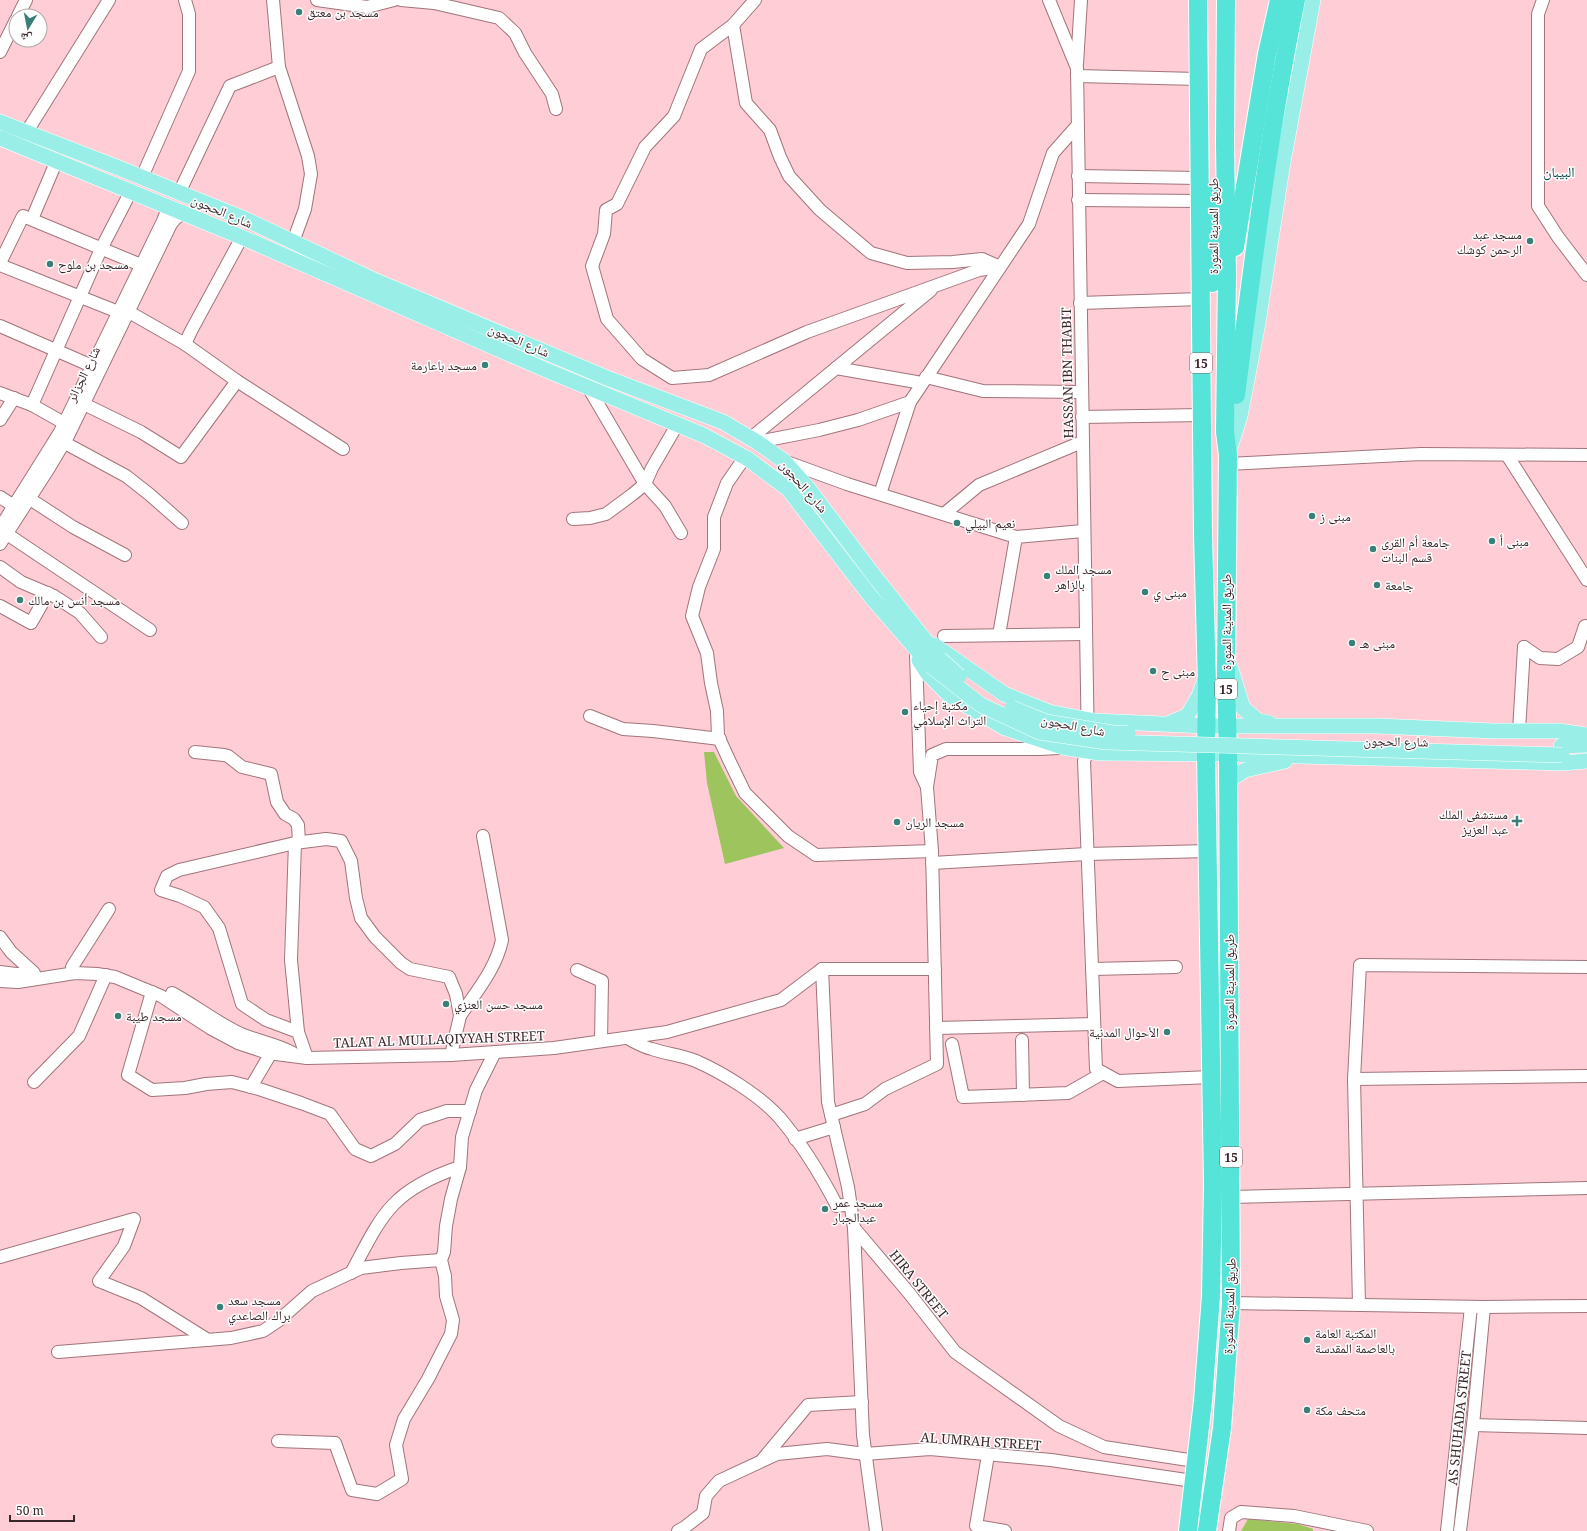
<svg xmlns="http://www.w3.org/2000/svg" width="1587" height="1531" font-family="'Noto Serif','Noto Naskh Arabic',serif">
<rect width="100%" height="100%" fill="#ffcdd5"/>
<g fill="#9ec45e">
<polygon points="704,752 714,752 736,796 784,848 725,864 707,783"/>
<polygon points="1248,1519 1298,1524 1313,1529 1313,1531 1241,1531"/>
</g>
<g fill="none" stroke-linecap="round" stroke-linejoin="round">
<defs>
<g id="minor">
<polyline points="273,0 279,67 308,156 311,174 305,209 293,242"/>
<polyline points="317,0 367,7 394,0"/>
<polyline points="401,0 434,3 499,18 515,33 525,53 552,94 556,109"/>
<polyline points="755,0 733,25 701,49 674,116 645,147 617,204 606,210 604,234 592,266 607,319 642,359 672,378 709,375 807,332 979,270 1000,267"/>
<polyline points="1049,0 1077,68 1088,751 1084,761 1096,1069 1118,1081 1211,1077"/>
<polyline points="1543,0 1538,14 1538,206 1558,237 1587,275"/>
<polyline points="18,16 26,0"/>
<polyline points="733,25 746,103 770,130 780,157 789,176 820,210 871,253 907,263 953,262 982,259 1000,267"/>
<polyline points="0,52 16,20"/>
<polyline points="1077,64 1081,0"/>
<polyline points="1077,76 1198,79"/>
<polyline points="26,133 109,0"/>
<polyline points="1078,176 1199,178"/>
<polyline points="142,177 189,71 189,14 185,0"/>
<polyline points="179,193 230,86 279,67"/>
<polyline points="1078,200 1199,201"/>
<polyline points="32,219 57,160"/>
<polyline points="0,263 23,216 141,265"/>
<polyline points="0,265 126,315"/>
<polyline points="1080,303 1201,299"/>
<polyline points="129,312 185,344 237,381 343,449"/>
<polyline points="0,326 92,366"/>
<polyline points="185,344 191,331 242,237"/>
<polyline points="836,368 922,383"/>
<polyline points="926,377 983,391 1081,392"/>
<polyline points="588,387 645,484 665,506 681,533"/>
<polyline points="0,393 32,405 64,423"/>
<polyline points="84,404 141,432 181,457 237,381"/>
<polyline points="32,405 101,249 131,191"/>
<polyline points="1082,417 1202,415"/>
<polyline points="0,420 14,398"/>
<polyline points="751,438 931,290"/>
<polyline points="757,442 819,430 858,420 910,402"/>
<polyline points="65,443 126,476 149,494 182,523"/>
<polyline points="1507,455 1587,580"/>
<polyline points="745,457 727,483 714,517 714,549 699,587 692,616 707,653 711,683 717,711 718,736 729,760 745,793 788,836 816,855 932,851"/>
<polyline points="784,461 847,484 1016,537"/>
<polyline points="1228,464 1421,454 1587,455"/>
<polyline points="880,494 910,402 1029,224 1053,153 1077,126"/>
<polyline points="0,497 14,506"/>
<polyline points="30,499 73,527 125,555"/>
<polyline points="944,514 979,485 1082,442"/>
<polyline points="573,519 590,518 606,514 633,494 645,484 652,468 677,425"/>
<polyline points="0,528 60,432 163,221 166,213 165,206"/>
<polyline points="7,534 150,630"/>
<polyline points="0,544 49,468 68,436 171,224 175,219 183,213"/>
<polyline points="0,567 21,582 54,596 80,613 101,637"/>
<polyline points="0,606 31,623 48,593"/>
<polyline points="999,635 1016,537 1083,531"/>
<polyline points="944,636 1085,634"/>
<polyline points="1524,647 1540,658 1558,659 1578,647 1585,626"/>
<polyline points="916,656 920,772 927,787"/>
<polyline points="590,716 623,729 653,731 720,739"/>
<polyline points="1519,731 1524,647"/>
<polyline points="195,752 224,755 228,756 242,767 271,774 277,802 285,814 294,819 298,825 299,842"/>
<polyline points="295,843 291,960 298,1032"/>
<polyline points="932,863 1087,854 1208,851"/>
<polyline points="0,937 11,952 34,973"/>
<polyline points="72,967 109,909"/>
<polyline points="822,969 828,1102 848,1187 854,1228 909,1293 955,1352 1059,1426 1104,1447 1195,1461"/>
<polyline points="1092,969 1176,967"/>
<polyline points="577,970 602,981 601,1041"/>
<polyline points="0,972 16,974 30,974"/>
<polyline points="0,981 18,982 75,973 97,974 115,977 161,996 210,1028 238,1043 268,1053 307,1058 451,1055 554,1048 667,1032 781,1000 822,969 935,969"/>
<polyline points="152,992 128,1075 152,1090 185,1088 206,1084 232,1082 259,1089 301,1103 330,1114 355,1149 371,1156 395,1144 420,1120 447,1111 470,1111"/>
<path d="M 172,993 C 196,1006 217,1023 241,1034 C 258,1041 277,1044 293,1053"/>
<path d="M 460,1016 C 476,992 496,969 502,940 L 483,836"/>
<polyline points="936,1028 1094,1024"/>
<path d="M 627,1038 C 635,1042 643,1047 652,1049 C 666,1054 682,1055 696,1061 C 723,1073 759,1095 779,1117 C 802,1144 821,1175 837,1206 L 851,1204"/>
<polyline points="1022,1040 1023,1095"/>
<polyline points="952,1044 963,1097 1068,1093 1103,1073"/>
<polyline points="307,1058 298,1032 266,1020 242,1004 219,928 204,907 180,896 161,890 167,876 179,870 295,843 326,839 341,841 351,861 356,898 361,918 375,937 401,963 410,969 449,977 456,994 460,1016 451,1055"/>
<polyline points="1354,1079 1587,1076"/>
<polyline points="34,1082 79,1036 106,975"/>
<polyline points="251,1087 271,1053"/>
<polyline points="831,1115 865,1104 885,1089 937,1064 932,851 927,787 932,755 946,749 1040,749 1059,748"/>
<polyline points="795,1139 834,1127"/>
<polyline points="1231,1197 1587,1188"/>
<polyline points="854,1228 863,1435 876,1531"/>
<polyline points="0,1257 134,1219 124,1246 99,1281 141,1298 208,1340"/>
<path d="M 351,1273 C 364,1250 375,1224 393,1205 C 411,1186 436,1175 460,1167"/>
<polyline points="1231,1303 1484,1307 1587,1306"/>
<polyline points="1359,1305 1354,1079 1360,965 1587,967"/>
<polyline points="58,1352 231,1338 263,1331 278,1321 312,1291 361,1268 401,1263 441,1260"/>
<polyline points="1473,1425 1587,1428"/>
<polyline points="278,1441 335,1443 352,1490 377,1494 402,1479 396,1445 404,1419 428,1379 451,1334 453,1320 446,1296 445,1276 441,1260 444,1252 446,1226 451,1199 460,1167 462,1137 476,1090 495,1052"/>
<polyline points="988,1455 976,1526 1005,1531"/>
<polyline points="763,1459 808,1405 862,1402"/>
<polyline points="678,1531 685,1527 703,1513 706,1496 719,1481 777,1454 827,1449 865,1454 930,1449 1051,1460 1193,1481"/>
<polyline points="1229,1531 1231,1518 1241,1512 1294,1516 1367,1531"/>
<polyline points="1447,1531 1471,1307"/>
<polyline points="1460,1531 1473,1425 1484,1307"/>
</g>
<g id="major">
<polyline points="0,122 119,168 247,220 376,281 607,378 723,422 757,442 784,461 808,488 875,577 940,659"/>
<polyline points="0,138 239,236 546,370 703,435 748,459 788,489 871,597 931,666"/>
<polyline points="1228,454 1240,416 1258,323 1282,168 1313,0"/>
<polyline points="934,645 1004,694 1049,712 1095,721 1206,726 1377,726 1494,731 1559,731 1587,735"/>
<polyline points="919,660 928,674 949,695 1005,728 1062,747 1100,753 1228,754 1564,763 1587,761"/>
<polyline points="1230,666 1243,708 1258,721 1269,723"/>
<polyline points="1170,723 1187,716 1199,696 1205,679"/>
<polyline points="1561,746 1587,745"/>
<polyline points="1228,781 1245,770 1285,761"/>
</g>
<g id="highway">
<polyline points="1235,247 1267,54 1279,0"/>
<polyline points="1212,283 1213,195"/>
<path d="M 1236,395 C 1253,263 1269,130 1296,0"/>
<polyline points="1188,1531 1203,1401 1211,1296 1213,1184 1206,754 1207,684 1203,535 1198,0"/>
<polyline points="1207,1531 1222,1428 1231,1303 1228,754 1226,678 1228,455 1225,432 1227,275 1225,144 1226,0"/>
</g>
</defs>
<use href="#minor" stroke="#a1747c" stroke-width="14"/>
<use href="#major" stroke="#fff" stroke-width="16"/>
<use href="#highway" stroke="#fff" stroke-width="20"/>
<use href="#minor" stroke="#fff" stroke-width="12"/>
<use href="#major" stroke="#99efe7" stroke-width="15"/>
<use href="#highway" stroke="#55e4d7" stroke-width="18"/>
<defs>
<g id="major-bridge">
<polyline points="940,659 959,676"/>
<polyline points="931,666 981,705 1039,732 1106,742 1562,755"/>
<polyline points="1012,708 1046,722 1113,733 1128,733"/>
</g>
</defs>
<use href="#major-bridge" stroke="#fff" stroke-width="16" stroke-linecap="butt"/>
<use href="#major-bridge" stroke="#99efe7" stroke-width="15"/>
</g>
<g fill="#398078" stroke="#fdfdfd" stroke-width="1.5">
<circle cx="299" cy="12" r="4"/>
<circle cx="1530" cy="241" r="4"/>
<circle cx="50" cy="264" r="4"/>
<circle cx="485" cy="365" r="4"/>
<circle cx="1312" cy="516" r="4"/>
<circle cx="957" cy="523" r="4"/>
<circle cx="1492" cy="541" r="4"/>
<circle cx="1373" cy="549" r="4"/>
<circle cx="1047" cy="576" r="4"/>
<circle cx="1377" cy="585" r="4"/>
<circle cx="1145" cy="592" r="4"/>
<circle cx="20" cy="600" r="4"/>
<circle cx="1352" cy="643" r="4"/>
<circle cx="1153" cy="671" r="4"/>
<circle cx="905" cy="712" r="4"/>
<path d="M1515 815h4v4h4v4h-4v4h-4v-4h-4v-4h4z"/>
<circle cx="897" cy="822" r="4"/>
<circle cx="446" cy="1004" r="4"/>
<circle cx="118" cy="1016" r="4"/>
<circle cx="1167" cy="1032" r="4"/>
<circle cx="825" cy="1209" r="4"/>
<circle cx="220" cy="1307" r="4"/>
<circle cx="1307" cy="1340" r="4"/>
<circle cx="1307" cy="1410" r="4"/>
</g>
<g text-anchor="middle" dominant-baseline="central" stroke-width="3" stroke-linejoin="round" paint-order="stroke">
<g fill="#fdfdfd" stroke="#746669" stroke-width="1">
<rect x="1190" y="353" width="22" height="20" rx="3"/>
<rect x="1215" y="679" width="22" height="20" rx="3"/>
<rect x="1220" y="1147" width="22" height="20" rx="3"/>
</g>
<g font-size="12" font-weight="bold" fill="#39262a">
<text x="1201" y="363">15</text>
<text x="1226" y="689">15</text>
<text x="1231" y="1157">15</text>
</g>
<g font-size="13" fill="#39262a" stroke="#fdfdfd" text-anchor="start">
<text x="307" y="12">مسجد بن معتق</text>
<text x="1522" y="234" text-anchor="end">مسجد عبد<tspan x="1522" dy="15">الرحمن كوشك</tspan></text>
<text x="58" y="264">مسجد بن ملوح</text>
<text x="477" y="365" text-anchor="end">مسجد باعارمة</text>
<text x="1320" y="516">مبنى ز</text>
<text x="965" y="523">نعيم البيلي</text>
<text x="1500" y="541">مبنى أ</text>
<text x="1381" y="542">جامعة أم القرى<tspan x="1381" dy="15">قسم البنات</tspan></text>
<text x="1055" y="569">مسجد الملك<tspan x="1055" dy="15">بالزاهر</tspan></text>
<text x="1385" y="585">جامعة</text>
<text x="1153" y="592">مبنى ي</text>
<text x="28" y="600">مسجد أنس بن مالك</text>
<text x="1360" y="643">مبنى هـ</text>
<text x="1161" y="671">مبنى ح</text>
<text x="913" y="705">مكتبة إحياء<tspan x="913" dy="15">التراث الإسلامي</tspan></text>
<text x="1508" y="814" text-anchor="end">مستشفى الملك<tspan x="1508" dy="15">عبد العزيز</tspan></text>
<text x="905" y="822">مسجد الريان</text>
<text x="454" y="1004">مسجد حسن العنزي</text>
<text x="126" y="1016">مسجد طيبة</text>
<text x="1159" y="1032" text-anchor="end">الأحوال المدنية</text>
<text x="833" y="1202">مسجد عمر<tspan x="833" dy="15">عبدالجبار</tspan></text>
<text x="228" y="1300">مسجد سعد<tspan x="228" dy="15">براك الصاعدي</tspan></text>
<text x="1315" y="1333">المكتبة العامة<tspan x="1315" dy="15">بالعاصمة المقدسة</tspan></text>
<text x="1315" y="1410">متحف مكة</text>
</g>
<g font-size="13" fill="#39262a" stroke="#fdfdfd">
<text transform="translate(222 211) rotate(23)">شارع الحجون</text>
<text transform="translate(1213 226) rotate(-90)">طريق المدينة المنورة</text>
<text transform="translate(519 340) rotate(23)">شارع الحجون</text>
<text transform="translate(1067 373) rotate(-91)">HASSAN IBN THABIT</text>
<text transform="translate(83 374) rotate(-64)">شارع الجزائر</text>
<text transform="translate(804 486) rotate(49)">شارع الحجون</text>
<text transform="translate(1226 622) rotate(-90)">طريق المدينة المنورة</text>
<text transform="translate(1073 725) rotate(11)">شارع الحجون</text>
<text transform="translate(1396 741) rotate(1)">شارع الحجون</text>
<text transform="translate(1229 982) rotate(-90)">طريق المدينة المنورة</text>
<text transform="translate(439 1039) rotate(-2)">TALAT AL MULLAQIYYAH STREET</text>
<text transform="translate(919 1284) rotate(51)">HIRA STREET</text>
<text transform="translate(1229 1306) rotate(-88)">طريق المدينة المنورة</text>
<text transform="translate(1459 1418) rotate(-84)">AS SHUHADA STREET</text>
<text transform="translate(981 1441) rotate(4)">AL UMRAH STREET</text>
</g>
<g font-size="14" fill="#00413c" stroke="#fdfdfd">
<text x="1559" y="171">البيبان</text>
</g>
</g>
<g transform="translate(28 28) rotate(190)"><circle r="19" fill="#fdfdfd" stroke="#afa7a9"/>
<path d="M0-3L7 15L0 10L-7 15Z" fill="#398078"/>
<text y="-6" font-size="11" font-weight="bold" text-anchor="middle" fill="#39262a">ش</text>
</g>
<path d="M10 1515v6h64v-6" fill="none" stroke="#39262a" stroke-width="2"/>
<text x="16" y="1515" font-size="12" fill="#39262a" stroke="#fdfdfd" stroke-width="3" paint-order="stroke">50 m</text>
</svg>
